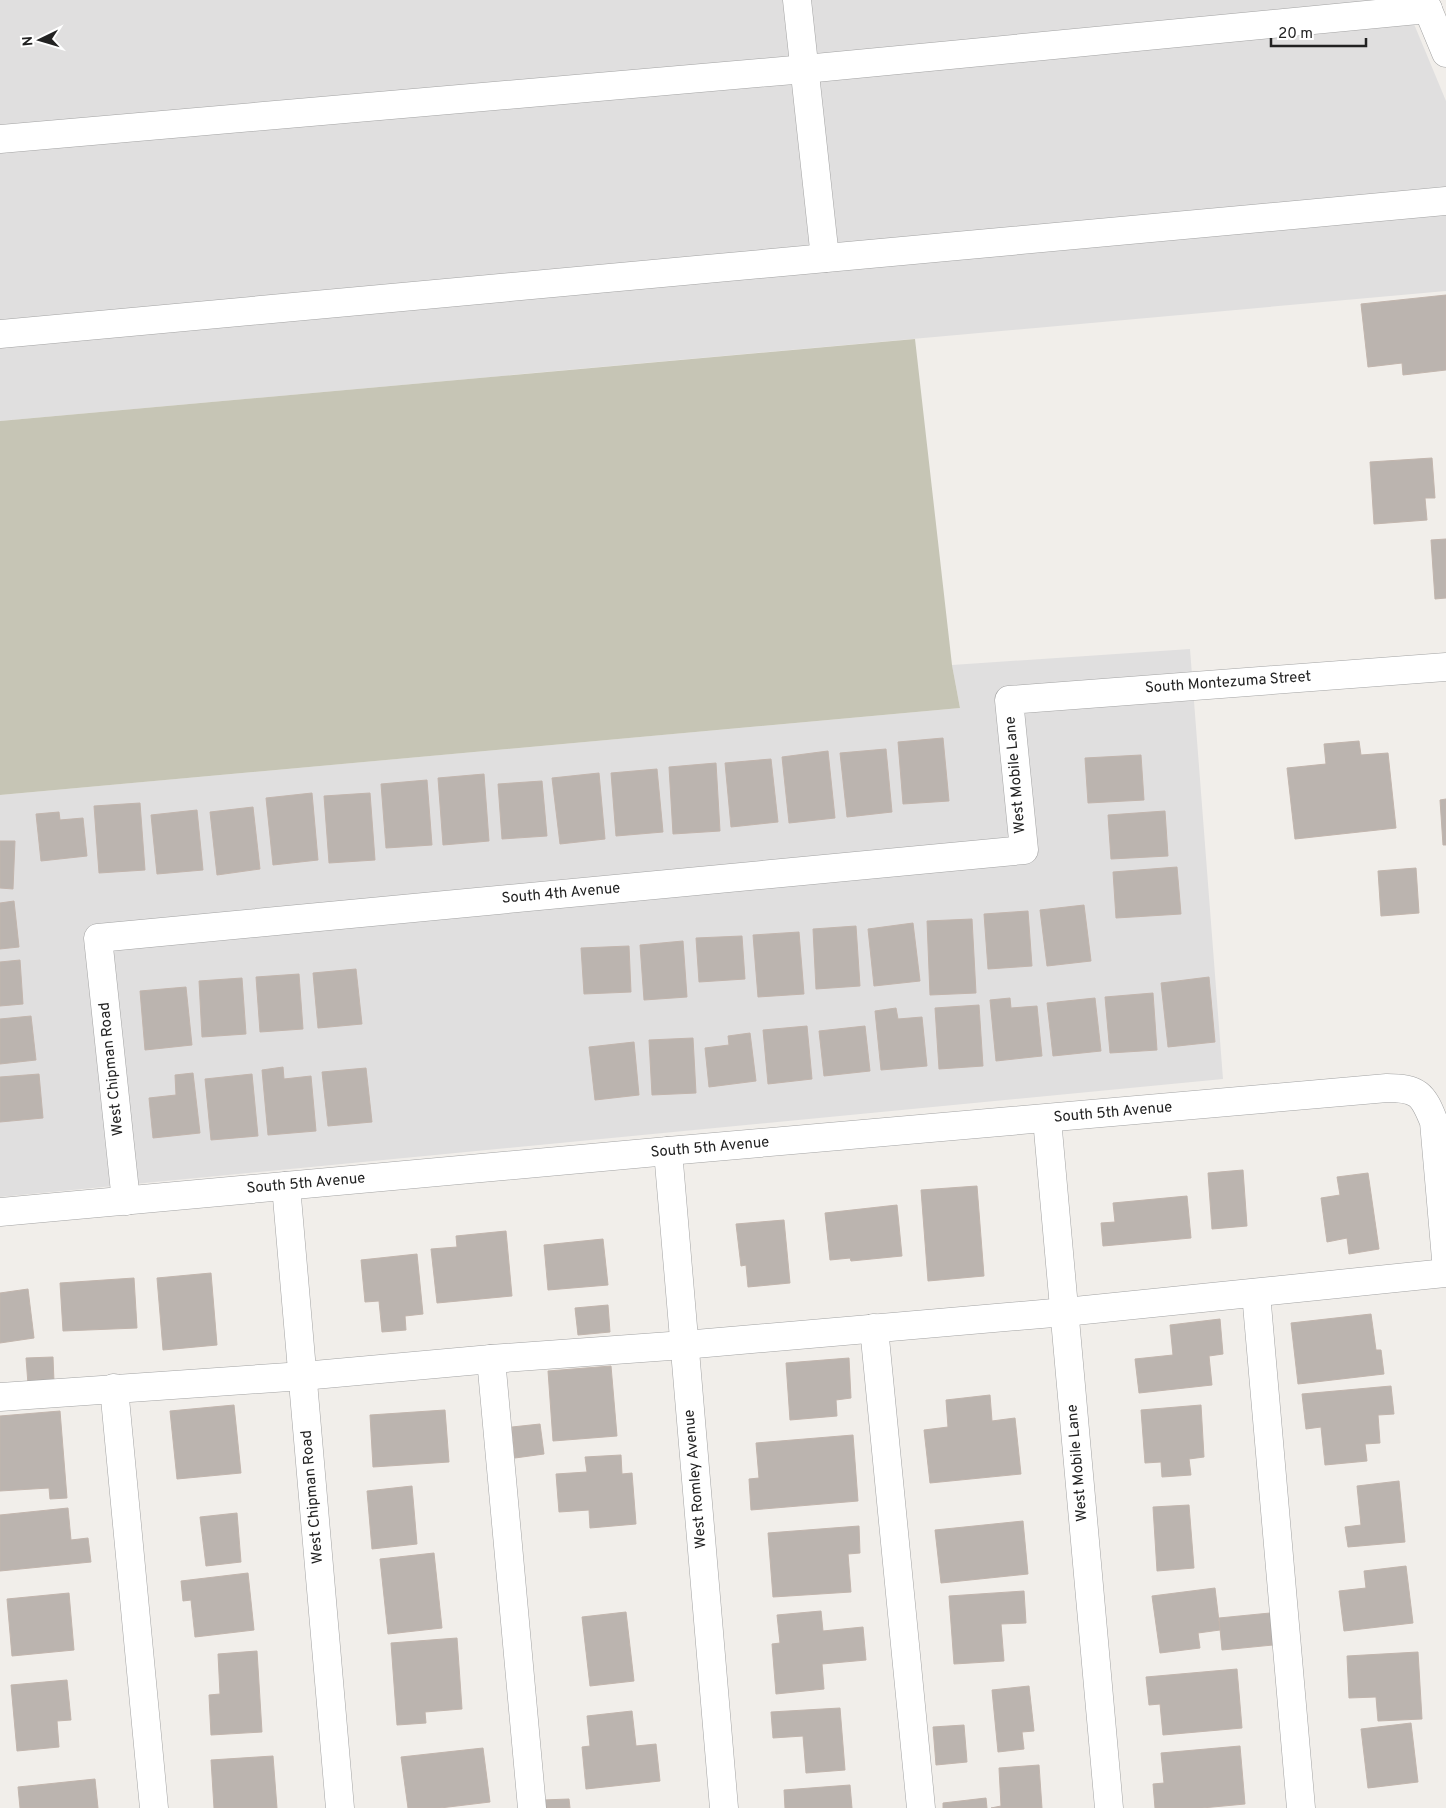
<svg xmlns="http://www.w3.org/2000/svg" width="1446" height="1808" font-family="Overpass,sans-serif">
<rect width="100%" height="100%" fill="#f1eeea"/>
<g fill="#e0dfdf">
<polygon points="0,0 1404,0 1446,101 1446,291 0,421"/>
<polygon points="1190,649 1223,1079 0,1197 0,795 960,708 952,665"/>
</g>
<polygon fill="#c6c5b5" points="915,339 952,665 960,708 0,795 0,421"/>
<g fill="#bbb4af" stroke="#c2b5ad">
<polygon points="1446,295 1446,370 1403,375 1402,363 1368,367 1361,304"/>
<polygon points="1432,458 1435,498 1425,498 1427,520 1374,524 1370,462"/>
<polygon points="1446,539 1446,598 1435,599 1431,540"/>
<polygon points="943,738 949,801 903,804 898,742"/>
<polygon points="1359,741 1361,755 1388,753 1396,828 1295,839 1287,768 1326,764 1324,744"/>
<polygon points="886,749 892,812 847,817 840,753"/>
<polygon points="828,751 835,818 789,823 782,757"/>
<polygon points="1141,755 1144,800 1088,803 1085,758"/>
<polygon points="771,759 778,822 731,827 725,763"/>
<polygon points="716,763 720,831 673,834 669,767"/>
<polygon points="657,769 663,832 616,836 611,773"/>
<polygon points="599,773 605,839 560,844 552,778"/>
<polygon points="484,774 489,841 443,845 438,778"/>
<polygon points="427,780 432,845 386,848 381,784"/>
<polygon points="542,781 547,836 502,839 498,784"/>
<polygon points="312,793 318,860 273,865 266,798"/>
<polygon points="370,793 375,860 329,863 324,796"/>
<polygon points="1446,799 1446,845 1443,845 1440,800"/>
<polygon points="140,803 145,870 99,873 94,806"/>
<polygon points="253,807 260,869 217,875 210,812"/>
<polygon points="197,810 203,870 157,874 151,815"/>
<polygon points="1165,811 1168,856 1111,859 1108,815"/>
<polygon points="59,812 60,820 83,818 87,856 41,861 36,814"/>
<polygon points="0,841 15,841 13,889 0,888"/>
<polygon points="1177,867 1181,914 1116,918 1113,872"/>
<polygon points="1416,868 1419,913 1381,916 1378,871"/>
<polygon points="14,901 19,947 0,949 0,903"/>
<polygon points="1084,905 1091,961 1047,966 1040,910"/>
<polygon points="1028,911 1032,966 988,969 984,914"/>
<polygon points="972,919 976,993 930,995 927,921"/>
<polygon points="913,923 920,981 874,986 868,929"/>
<polygon points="856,926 860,986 816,989 813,929"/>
<polygon points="799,932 804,994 758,997 753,935"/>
<polygon points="742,936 745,979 699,982 696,938"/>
<polygon points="683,941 687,997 644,1000 640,945"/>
<polygon points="629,946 631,992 584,994 581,948"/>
<polygon points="20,960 23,1004 0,1006 0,962"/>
<polygon points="356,969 362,1024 318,1028 313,973"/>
<polygon points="299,974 303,1029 260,1032 256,977"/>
<polygon points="1209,977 1215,1042 1168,1047 1161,983"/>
<polygon points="242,978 246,1034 202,1037 199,981"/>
<polygon points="186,987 192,1045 145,1050 140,991"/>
<polygon points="1153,993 1157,1050 1110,1053 1105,997"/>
<polygon points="1010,998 1011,1008 1037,1006 1042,1056 996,1061 990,1000"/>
<polygon points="1095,998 1101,1051 1053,1056 1047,1003"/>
<polygon points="979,1005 983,1066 939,1069 935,1008"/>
<polygon points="896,1008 898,1019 922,1017 927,1066 881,1070 875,1011"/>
<polygon points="31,1016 36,1060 0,1064 0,1019"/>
<polygon points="807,1026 812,1079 768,1084 763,1030"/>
<polygon points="865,1026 870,1071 824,1076 819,1031"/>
<polygon points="750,1033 756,1081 709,1087 705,1048 729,1045 728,1036"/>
<polygon points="693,1038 696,1093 652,1095 649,1040"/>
<polygon points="634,1042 639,1095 595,1100 589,1047"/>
<polygon points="283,1067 284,1079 311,1076 316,1131 268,1135 262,1070"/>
<polygon points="366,1068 372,1122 328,1126 322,1072"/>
<polygon points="193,1073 200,1133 153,1138 149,1098 176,1095 175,1075"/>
<polygon points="39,1074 43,1118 0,1122 0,1077"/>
<polygon points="252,1074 258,1136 211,1140 205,1079"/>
<polygon points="1243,1170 1247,1226 1212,1229 1208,1173"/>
<polygon points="1368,1173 1379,1249 1349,1254 1347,1238 1327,1242 1321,1198 1340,1195 1337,1177"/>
<polygon points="977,1186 984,1276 928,1281 921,1190"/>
<polygon points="1187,1196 1191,1238 1103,1246 1101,1223 1115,1222 1113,1203"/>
<polygon points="897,1205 902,1256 851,1261 850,1258 830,1260 825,1213"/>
<polygon points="784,1220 790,1283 748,1287 746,1265 741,1266 736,1224"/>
<polygon points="506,1231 512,1296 437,1303 431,1249 457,1247 456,1236"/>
<polygon points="603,1239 608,1285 548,1290 544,1245"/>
<polygon points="417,1254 423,1314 405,1316 406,1330 382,1332 379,1301 365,1302 361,1260"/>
<polygon points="211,1273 217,1345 163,1350 157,1278"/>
<polygon points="134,1278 137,1328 63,1331 60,1283"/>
<polygon points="28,1289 34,1338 0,1343 0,1293"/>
<polygon points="608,1305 610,1332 578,1335 575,1308"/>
<polygon points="1371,1314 1376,1350 1381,1350 1384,1374 1298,1384 1291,1323"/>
<polygon points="1220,1319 1223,1354 1209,1356 1212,1385 1139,1393 1135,1359 1173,1355 1170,1325"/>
<polygon points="53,1357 54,1382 28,1384 26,1358"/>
<polygon points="849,1358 851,1398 836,1400 837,1416 790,1420 786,1363"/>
<polygon points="611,1366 617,1436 553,1441 548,1371"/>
<polygon points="1391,1386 1394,1414 1378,1415 1380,1443 1365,1444 1367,1461 1325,1465 1321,1427 1306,1429 1302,1394"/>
<polygon points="990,1395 992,1421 1015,1418 1021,1474 930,1483 924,1430 948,1427 946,1400"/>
<polygon points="234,1405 241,1473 177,1479 170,1411"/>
<polygon points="1201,1405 1204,1457 1189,1459 1191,1475 1162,1477 1161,1462 1145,1463 1141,1410"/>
<polygon points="445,1410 449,1462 373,1467 370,1415"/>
<polygon points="60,1411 67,1498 50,1499 49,1488 0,1491 0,1416"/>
<polygon points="540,1424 544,1454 515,1458 512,1427"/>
<polygon points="853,1435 858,1501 751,1510 749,1479 759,1478 756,1443"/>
<polygon points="621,1455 622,1474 632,1473 636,1524 590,1528 589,1510 559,1512 556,1474 587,1472 585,1457"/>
<polygon points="1399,1481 1405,1542 1348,1547 1345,1527 1361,1525 1357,1486"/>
<polygon points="412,1486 417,1544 372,1549 367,1491"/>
<polygon points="1189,1505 1194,1568 1157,1571 1153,1507"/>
<polygon points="68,1508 71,1540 88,1538 91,1562 0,1571 0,1515"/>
<polygon points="237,1513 241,1562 206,1566 200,1517"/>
<polygon points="1023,1521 1028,1574 941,1583 935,1530"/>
<polygon points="859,1526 860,1553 848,1554 851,1592 773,1597 768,1533"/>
<polygon points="434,1553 442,1628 388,1634 380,1559"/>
<polygon points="1406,1566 1413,1623 1344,1631 1339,1591 1366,1588 1364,1571"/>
<polygon points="248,1573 254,1630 195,1637 191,1600 183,1601 181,1581"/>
<polygon points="1215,1588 1220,1630 1198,1633 1200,1648 1160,1653 1152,1596"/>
<polygon points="1024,1591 1026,1623 1001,1624 1004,1661 954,1664 949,1596"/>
<polygon points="69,1593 74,1650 12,1656 7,1599"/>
<polygon points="821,1611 823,1631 863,1627 866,1660 822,1664 824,1689 776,1694 772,1644 780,1643 777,1615"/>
<polygon points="626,1612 634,1681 590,1686 582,1617"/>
<polygon points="1270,1613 1273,1645 1222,1650 1219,1618"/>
<polygon points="457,1638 462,1709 425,1712 426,1723 397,1725 391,1643"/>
<polygon points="257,1651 262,1732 211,1735 209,1695 220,1694 218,1654"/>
<polygon points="1418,1652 1422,1719 1378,1721 1376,1697 1349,1698 1347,1656"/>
<polygon points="1237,1669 1242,1728 1163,1735 1160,1704 1149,1705 1146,1677"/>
<polygon points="67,1680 71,1720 57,1721 59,1747 17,1751 11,1685"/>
<polygon points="1029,1686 1034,1731 1022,1732 1024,1749 998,1752 992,1690"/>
<polygon points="840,1708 845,1770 806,1773 803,1736 773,1738 771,1712"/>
<polygon points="632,1711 636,1746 656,1744 660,1781 586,1789 582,1747 590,1746 587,1716"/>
<polygon points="1411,1723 1418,1782 1368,1788 1361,1729"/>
<polygon points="964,1725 967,1762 936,1765 933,1727"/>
<polygon points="1240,1746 1245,1804 1202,1808 1155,1808 1153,1784 1164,1783 1161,1753"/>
<polygon points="483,1748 490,1802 440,1808 408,1808 401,1757"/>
<polygon points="273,1756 277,1808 214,1808 211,1760"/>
<polygon points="1039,1765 1042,1808 991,1808 1001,1806 999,1768"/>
<polygon points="95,1779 98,1808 20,1808 18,1787"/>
<polygon points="850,1785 852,1808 785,1808 784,1790"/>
<polygon points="986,1798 987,1808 943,1808 943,1803"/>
<polygon points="569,1799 570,1808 543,1808 543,1800"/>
</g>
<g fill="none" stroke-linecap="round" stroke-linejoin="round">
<defs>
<g id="minor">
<polyline points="797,0 825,258"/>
<polyline points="1424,0 1446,53"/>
<polyline points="0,139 805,69 1428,9"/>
<polyline points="0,334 1446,201"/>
<polyline points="1047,1119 1109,1808"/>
<polyline points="668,1151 724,1808"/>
<polyline points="286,1186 340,1808"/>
<polyline points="126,1201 98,938 1024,850 1009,700 1446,667"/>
<path d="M 0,1212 L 668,1151 L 1387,1088 C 1418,1088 1423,1094 1434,1122 L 1446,1259"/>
<polyline points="1256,1293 1301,1808"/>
<polyline points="874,1328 921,1808"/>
<polyline points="491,1359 532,1808"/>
<polyline points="114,1388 154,1808"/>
<polyline points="0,1397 303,1376 491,1359 684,1345 1065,1312 1446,1273"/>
</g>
</defs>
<use href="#minor" stroke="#a3a3a3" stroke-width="29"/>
<use href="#minor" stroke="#fff" stroke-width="28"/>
</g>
<g text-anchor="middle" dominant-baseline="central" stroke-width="4" stroke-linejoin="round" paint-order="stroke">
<g font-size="15" fill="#222" stroke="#fff">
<text transform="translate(1228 683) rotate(-4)">South Montezuma Street</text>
<text transform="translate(1016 775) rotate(-95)">West Mobile Lane</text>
<text transform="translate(561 894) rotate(-5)">South 4th Avenue</text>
<text transform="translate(112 1069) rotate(-96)">West Chipman Road</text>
<text transform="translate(1113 1113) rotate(-5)">South 5th Avenue</text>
<text transform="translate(710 1148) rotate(-5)">South 5th Avenue</text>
<text transform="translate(306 1184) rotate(-5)">South 5th Avenue</text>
<text transform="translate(1078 1463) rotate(-95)">West Mobile Lane</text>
<text transform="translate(696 1479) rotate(-95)">West Romley Avenue</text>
<text transform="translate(313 1497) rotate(-95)">West Chipman Road</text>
</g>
</g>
<g transform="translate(40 40) rotate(265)" stroke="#ffffff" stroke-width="4" paint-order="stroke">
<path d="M0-4L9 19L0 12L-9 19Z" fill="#222222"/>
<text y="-8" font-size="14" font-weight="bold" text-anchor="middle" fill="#222222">N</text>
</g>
<path d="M1271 38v8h95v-8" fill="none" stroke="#222222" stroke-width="2.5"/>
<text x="1278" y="38" font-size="15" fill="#222222" stroke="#ffffff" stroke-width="4" paint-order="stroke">20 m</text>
</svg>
